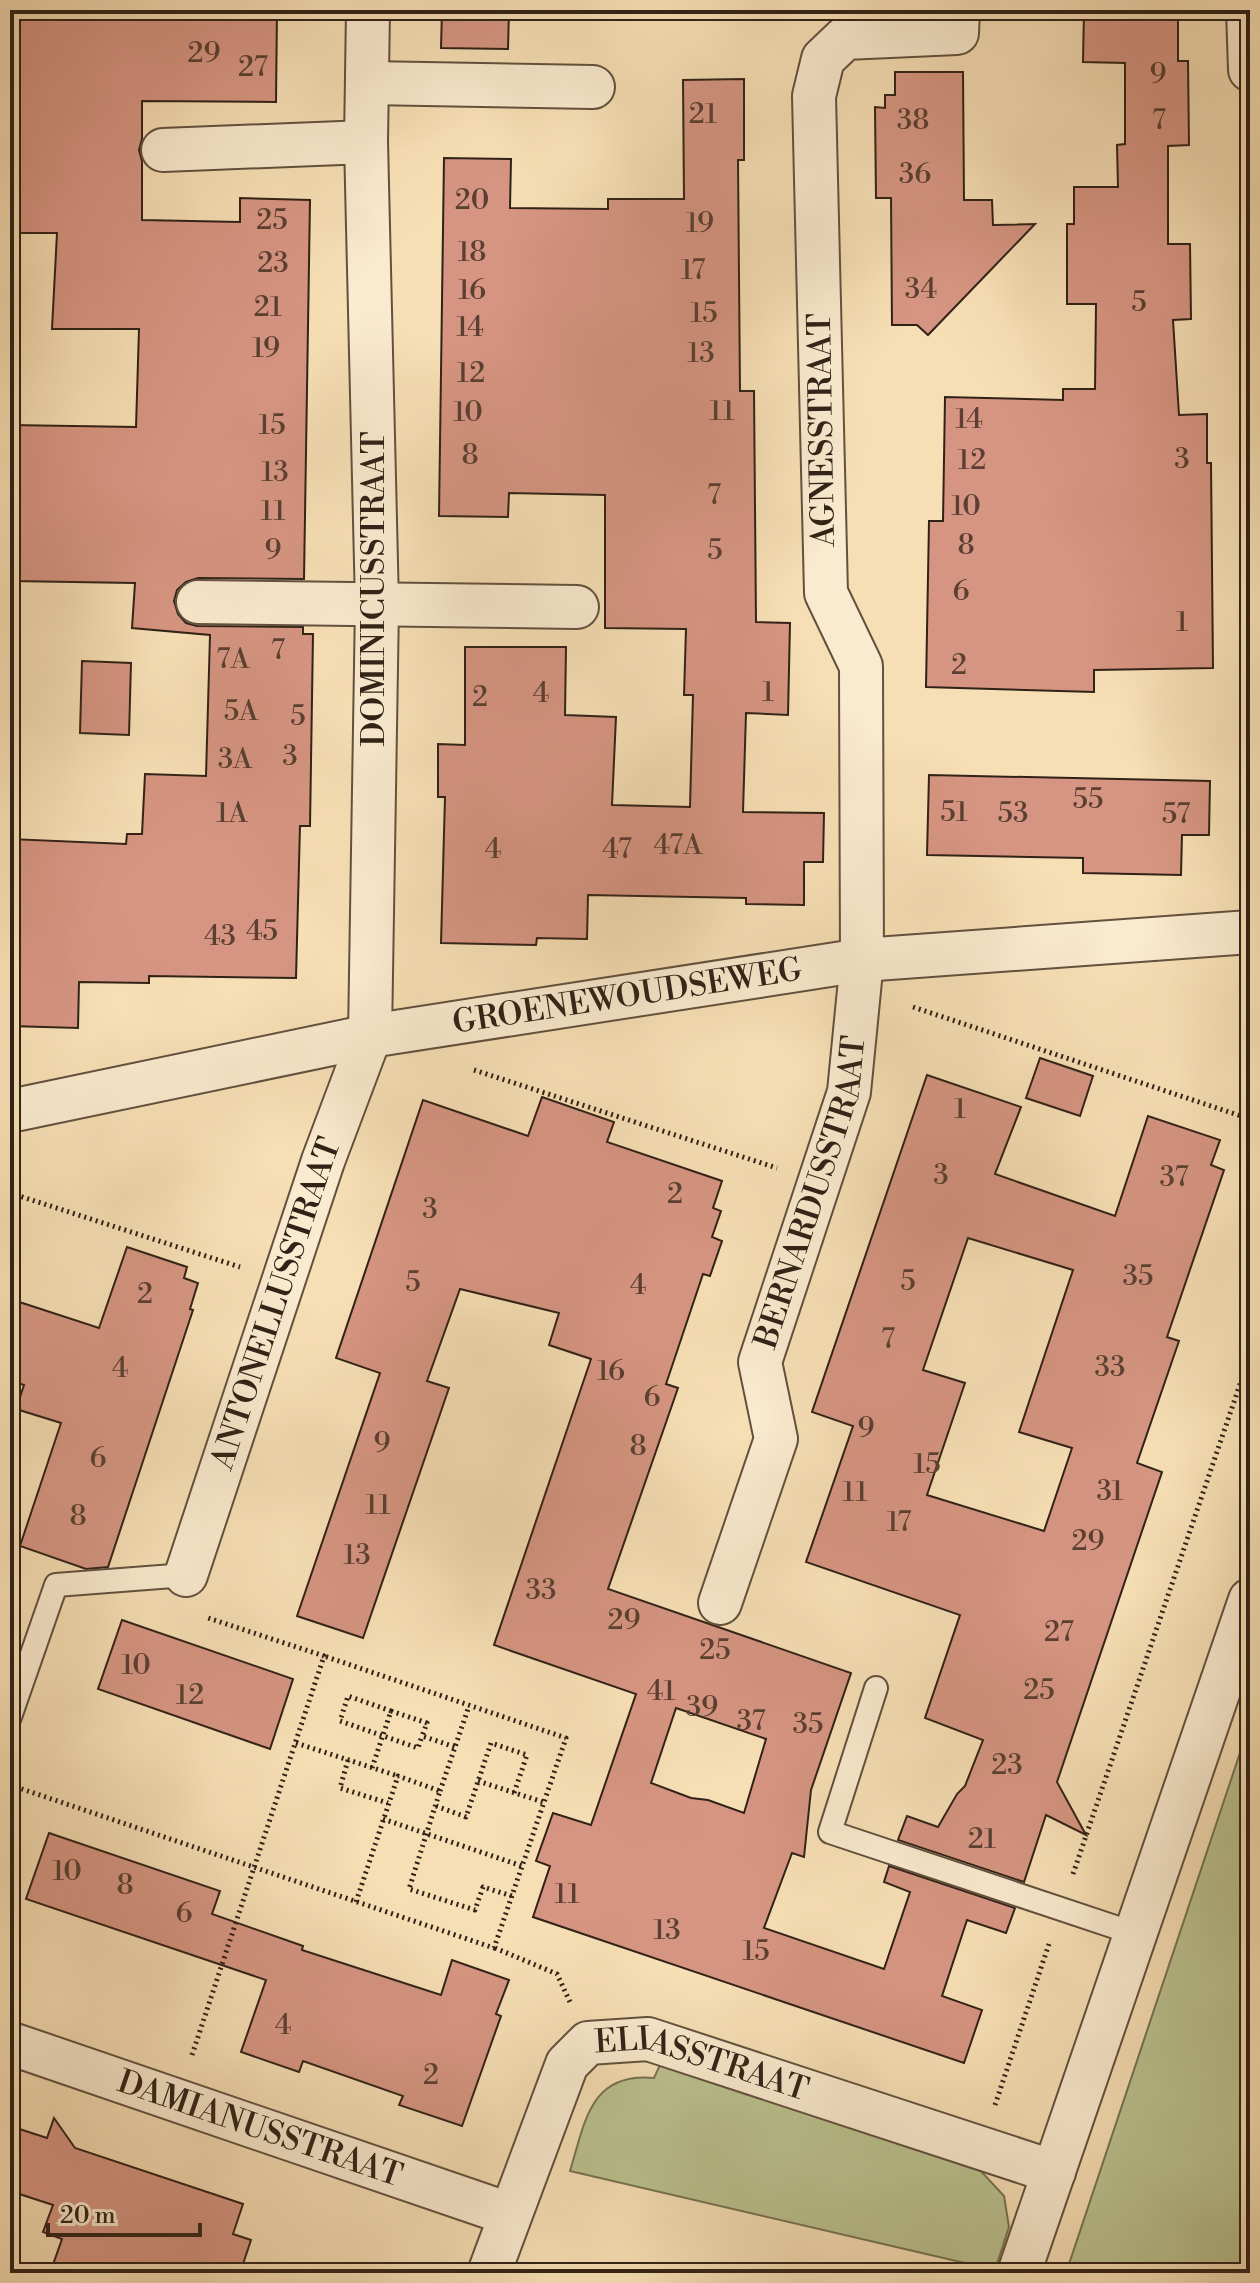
<svg xmlns="http://www.w3.org/2000/svg" width="1260" height="2283" font-family="'Libre Bodoni',serif">
<rect width="100%" height="100%" fill="#f7dfb5"/>
<filter id="stains"><feTurbulence type="fractalNoise" baseFrequency=".0025" numOctaves="4"/><feColorMatrix values="0 0 0 0 .2 0 0 0 0 .09 0 0 0 0 .02 0 0 0 .5 -.17"/></filter>
<radialGradient id="worn" r=".72"><stop offset=".6" stop-color="#630" stop-opacity="0"/><stop offset="1" stop-color="#630" stop-opacity=".3"/></radialGradient>
<g fill="#bac28f" stroke="#767253" stroke-width="2">
<polygon points="1250,1723 1250,2273 1066,2273"/>
<path d="M 660,2065 L 980,2170 L 1004,2196 L 1009,2227 L 995,2270 L 570,2171 C 585,2122 590,2072 654,2078 Z"/>
</g>
<g fill="#d69582" stroke="#312217" stroke-width="2" fill-rule="evenodd">
<polygon points="148,10 277,10 276,102 142,101 142,139 139,150 142,161 142,220 240,222 240,198 310,200 304,579 198,578 186,582 177,590 174,601 178,614 186,623 197,626 303,627 303,634 313,634 310,826 300,826 296,978 149,976 149,983 79,982 78,1028 10,1026 10,839 126,844 127,834 142,834 145,774 206,776 210,635 132,628 135,583 10,581 10,425 136,427 139,329 52,329 57,233 10,233 10,14 148,17"/>
<polygon points="442,10 509,10 508,49 441,48"/>
<polygon points="1084,10 1178,10 1178,61 1188,61 1189,145 1168,146 1168,244 1190,244 1191,319 1173,320 1179,415 1207,414 1207,463 1211,463 1213,668 1094,670 1094,692 926,687 929,521 943,521 945,397 1063,400 1063,389 1095,389 1096,304 1067,304 1067,224 1074,224 1074,187 1118,187 1117,145 1125,144 1125,63 1083,62"/>
<polygon points="895,72 963,72 964,200 992,200 993,225 1035,224 928,335 917,325 892,325 891,198 876,198 875,107 885,108 885,95 895,95"/>
<polygon points="744,79 744,160 738,160 740,391 754,391 756,622 790,623 788,715 746,713 743,812 824,813 823,862 804,862 804,905 746,904 746,898 588,895 587,939 537,938 536,945 441,943 445,797 438,797 438,744 465,745 465,647 566,647 565,715 616,717 612,805 690,807 693,695 684,695 686,629 605,628 605,495 509,493 508,517 439,516 444,158 511,159 510,208 608,209 608,199 684,199 683,80"/>
<polygon points="82,661 131,663 129,735 80,733"/>
<polygon points="929,775 1210,781 1209,835 1182,835 1181,875 1083,873 1083,858 927,855"/>
<polygon points="1040,1058 1093,1076 1080,1116 1026,1098"/>
<path d="M 927,1075 L 1021,1107 L 995,1174 L 1115,1216 L 1148,1116 L 1220,1140 L 1211,1165 L 1224,1170 L 1167,1337 L 1179,1341 L 1137,1463 L 1162,1472 L 1057,1782 L 1086,1835 L 1046,1815 L 1024,1882 L 898,1840 L 907,1816 L 938,1827 L 957,1794 L 965,1786 L 983,1740 L 925,1718 L 960,1615 L 806,1562 L 853,1426 L 812,1412 ZM 968,1238 L 1073,1270 L 1019,1432 L 1072,1448 L 1044,1531 L 927,1495 L 965,1383 L 923,1370 Z"/>
<path d="M 542,1097 L 614,1122 L 607,1142 L 722,1181 L 713,1208 L 721,1211 L 712,1237 L 722,1241 L 710,1276 L 703,1274 L 666,1384 L 678,1388 L 608,1589 L 851,1673 L 811,1790 L 804,1857 L 792,1853 L 764,1928 L 884,1969 L 910,1892 L 884,1882 L 889,1866 L 1015,1908 L 1006,1933 L 967,1920 L 942,1996 L 982,2010 L 964,2063 L 533,1917 L 550,1866 L 536,1861 L 553,1813 L 591,1825 L 636,1694 L 494,1645 L 591,1359 L 549,1345 L 559,1313 L 460,1289 L 427,1381 L 449,1388 L 363,1638 L 297,1616 L 380,1373 L 336,1358 L 423,1100 L 528,1136 ZM 676,1708 L 766,1739 L 744,1813 L 708,1800 L 691,1798 L 651,1783 Z"/>
<polygon points="127,1247 187,1267 184,1278 198,1283 190,1309 193,1310 108,1567 86,1569 20,1546 61,1423 16,1409 24,1385 10,1380 10,1299 99,1328"/>
<polygon points="122,1620 293,1679 270,1749 98,1689"/>
<polygon points="49,1833 220,1891 212,1914 303,1946 302,1950 441,1995 452,1960 509,1980 496,2014 501,2016 462,2126 399,2105 403,2096 303,2061 299,2072 241,2052 266,1980 26,1899"/>
<polygon points="54,2118 75,2148 243,2204 233,2234 251,2240 240,2273 50,2273 62,2239 43,2232 53,2205 10,2191 10,2126 47,2138"/>
</g>
<g fill="none" stroke-linecap="round" stroke-linejoin="round">
<defs>
<g id="lane">
<polyline points="876,1688 830,1832 1136,1934"/>
<polyline points="10,1717 56,1585 186,1575"/>
</g>
<g id="street">
<polyline points="1248,10 1250,70"/>
<polyline points="368,83 593,87"/>
<polyline points="163,150 366,142"/>
<polyline points="198,602 577,607"/>
<path id="s1" d="M 10,1111 L 370,1036 L 862,960 L 1250,932"/>
<path id="s2" d="M 186,1575 L 323,1161 L 370,1036 L 377,605 L 366,142 L 368,10"/>
<path id="s3" d="M 720,1603 L 776,1439 L 760,1362 L 849,1092 L 862,960 L 861,666 L 826,593 L 814,96 L 823,59 L 845,38 L 957,33 L 958,10"/>
<path id="s4" d="M 12,2044 L 509,2214"/>
<path id="s5" d="M 489,2273 L 567,2064 L 588,2043 L 648,2039 L 1054,2172"/>
<polyline points="1019,2273 1250,1600"/>
</g>
</defs>
<use href="#lane" stroke="#62513e" stroke-width="26"/>
<use href="#street" stroke="#62513e" stroke-width="46"/>
<g stroke="#312217" stroke-width="5" stroke-dasharray="2 4" stroke-linecap="butt">
<polyline points="913,1007 1250,1119"/>
<polyline points="474,1070 777,1168"/>
<polyline points="10,1193 240,1267"/>
<polyline points="391,1711 427,1723 422,1736 455,1747"/>
<polyline points="296,1743 398,1776"/>
<polyline points="348,1760 340,1788 388,1803"/>
<polyline points="372,1768 391,1711 348,1696 340,1721 418,1748 422,1736"/>
<polyline points="478,1781 543,1802"/>
<polyline points="10,1785 494,1948 566,1738 324,1656"/>
<polyline points="440,1791 469,1706"/>
<polyline points="436,1806 466,1817 491,1743 527,1755 514,1793"/>
<polyline points="383,1819 522,1866"/>
<polyline points="1073,1874 1250,1355"/>
<polyline points="356,1902 398,1776 440,1791 409,1889 475,1910 483,1887 512,1896"/>
<polyline points="495,1948 557,1974 570,2002"/>
<polyline points="192,2055 324,1656 208,1618"/>
<polyline points="995,2105 1049,1944"/>
</g>
<use href="#lane" stroke="#faeacf" stroke-width="22"/>
<use href="#street" stroke="#faeacf" stroke-width="42"/>
</g>
<g text-anchor="middle" dominant-baseline="central" stroke-width="7" stroke-linejoin="round" paint-order="stroke">
<g font-size="28" fill="#5a3f32">
<text x="204" y="53">29</text>
<text x="253" y="67">27</text>
<text x="1158" y="74">9</text>
<text x="703" y="114">21</text>
<text x="913" y="120">38</text>
<text x="1159" y="120">7</text>
<text x="915" y="174">36</text>
<text x="472" y="200">20</text>
<text x="272" y="220">25</text>
<text x="700" y="223">19</text>
<text x="472" y="252">18</text>
<text x="273" y="263">23</text>
<text x="693" y="270">17</text>
<text x="921" y="289">34</text>
<text x="472" y="290">16</text>
<text x="1139" y="302">5</text>
<text x="268" y="307">21</text>
<text x="704" y="313">15</text>
<text x="470" y="327">14</text>
<text x="266" y="348">19</text>
<text x="701" y="353">13</text>
<text x="471" y="373">12</text>
<text x="722" y="411">11</text>
<text x="468" y="412">10</text>
<text x="969" y="419">14</text>
<text x="272" y="425">15</text>
<text x="470" y="455">8</text>
<text x="1182" y="459">3</text>
<text x="972" y="460">12</text>
<text x="275" y="472">13</text>
<text x="714" y="495">7</text>
<text x="966" y="506">10</text>
<text x="273" y="511">11</text>
<text x="966" y="545">8</text>
<text x="273" y="550">9</text>
<text x="715" y="550">5</text>
<text x="961" y="591">6</text>
<text x="1182" y="622">1</text>
<text x="278" y="650">7</text>
<text x="233" y="659">7A</text>
<text x="959" y="665">2</text>
<text x="768" y="692">1</text>
<text x="541" y="693">4</text>
<text x="480" y="697">2</text>
<text x="241" y="711">5A</text>
<text x="298" y="716">5</text>
<text x="290" y="756">3</text>
<text x="235" y="759">3A</text>
<text x="1088" y="799">55</text>
<text x="954" y="812">51</text>
<text x="232" y="813">1A</text>
<text x="1013" y="813">53</text>
<text x="1176" y="814">57</text>
<text x="678" y="845">47A</text>
<text x="493" y="849">4</text>
<text x="617" y="849">47</text>
<text x="262" y="931">45</text>
<text x="220" y="936">43</text>
<text x="960" y="1109">1</text>
<text x="941" y="1175">3</text>
<text x="1174" y="1177">37</text>
<text x="675" y="1194">2</text>
<text x="430" y="1209">3</text>
<text x="1138" y="1276">35</text>
<text x="908" y="1281">5</text>
<text x="413" y="1282">5</text>
<text x="638" y="1285">4</text>
<text x="145" y="1294">2</text>
<text x="888" y="1339">7</text>
<text x="1110" y="1367">33</text>
<text x="120" y="1368">4</text>
<text x="611" y="1371">16</text>
<text x="652" y="1397">6</text>
<text x="866" y="1428">9</text>
<text x="382" y="1443">9</text>
<text x="638" y="1446">8</text>
<text x="98" y="1458">6</text>
<text x="927" y="1464">15</text>
<text x="1110" y="1491">31</text>
<text x="855" y="1492">11</text>
<text x="378" y="1505">11</text>
<text x="78" y="1516">8</text>
<text x="899" y="1522">17</text>
<text x="1088" y="1541">29</text>
<text x="357" y="1555">13</text>
<text x="541" y="1590">33</text>
<text x="624" y="1620">29</text>
<text x="1059" y="1632">27</text>
<text x="715" y="1650">25</text>
<text x="136" y="1665">10</text>
<text x="1039" y="1690">25</text>
<text x="661" y="1691">41</text>
<text x="190" y="1695">12</text>
<text x="702" y="1707">39</text>
<text x="751" y="1721">37</text>
<text x="808" y="1724">35</text>
<text x="1007" y="1765">23</text>
<text x="982" y="1839">21</text>
<text x="67" y="1871">10</text>
<text x="125" y="1885">8</text>
<text x="567" y="1894">11</text>
<text x="184" y="1913">6</text>
<text x="667" y="1930">13</text>
<text x="756" y="1951">15</text>
<text x="283" y="2025">4</text>
<text x="431" y="2075">2</text>
</g>
<g font-size="32" fill="#312217" stroke="#faeacf">
<text transform="translate(822 430) rotate(-91)">AGNESSTRAAT</text>
<text transform="translate(374 589) rotate(-90)">DOMINICUSSTRAAT</text>
<text stroke="none"><textPath href="#s1" startOffset="628">GROENEWOUDSEWEG</textPath></text>
<text stroke="none"><textPath href="#s3" startOffset="430">BERNARDUSSTRAAT</textPath></text>
<text stroke="none"><textPath href="#s2" startOffset="286">ANTONELLUSSTRAAT</textPath></text>
<text stroke="none"><textPath href="#s5" startOffset="370">ELIASSTRAAT</textPath></text>
<text stroke="none"><textPath href="#s4" startOffset="262">DAMIANUSSTRAAT</textPath></text>
</g>
</g>
<rect width="1260" height="2283" fill="none" stroke="#f7dfb5" stroke-width="40"/>
<rect x="12" y="12" width="1236" height="2259" fill="none" stroke="#312217" stroke-width="4"/>
<rect x="20" y="20" width="1220" height="2243" fill="none" stroke="#312217" stroke-width="2"/>
<path d="M48 2223v12h152v-12" fill="none" stroke="#312217" stroke-width="4"/>
<text x="60" y="2223" font-size="24" fill="#312217" stroke="#faeacf" stroke-width="6" paint-order="stroke">20 m</text>
<rect width="100%" height="100%" filter="url(#stains)"/>
<rect width="100%" height="100%" fill="url(#worn)"/>
</svg>
